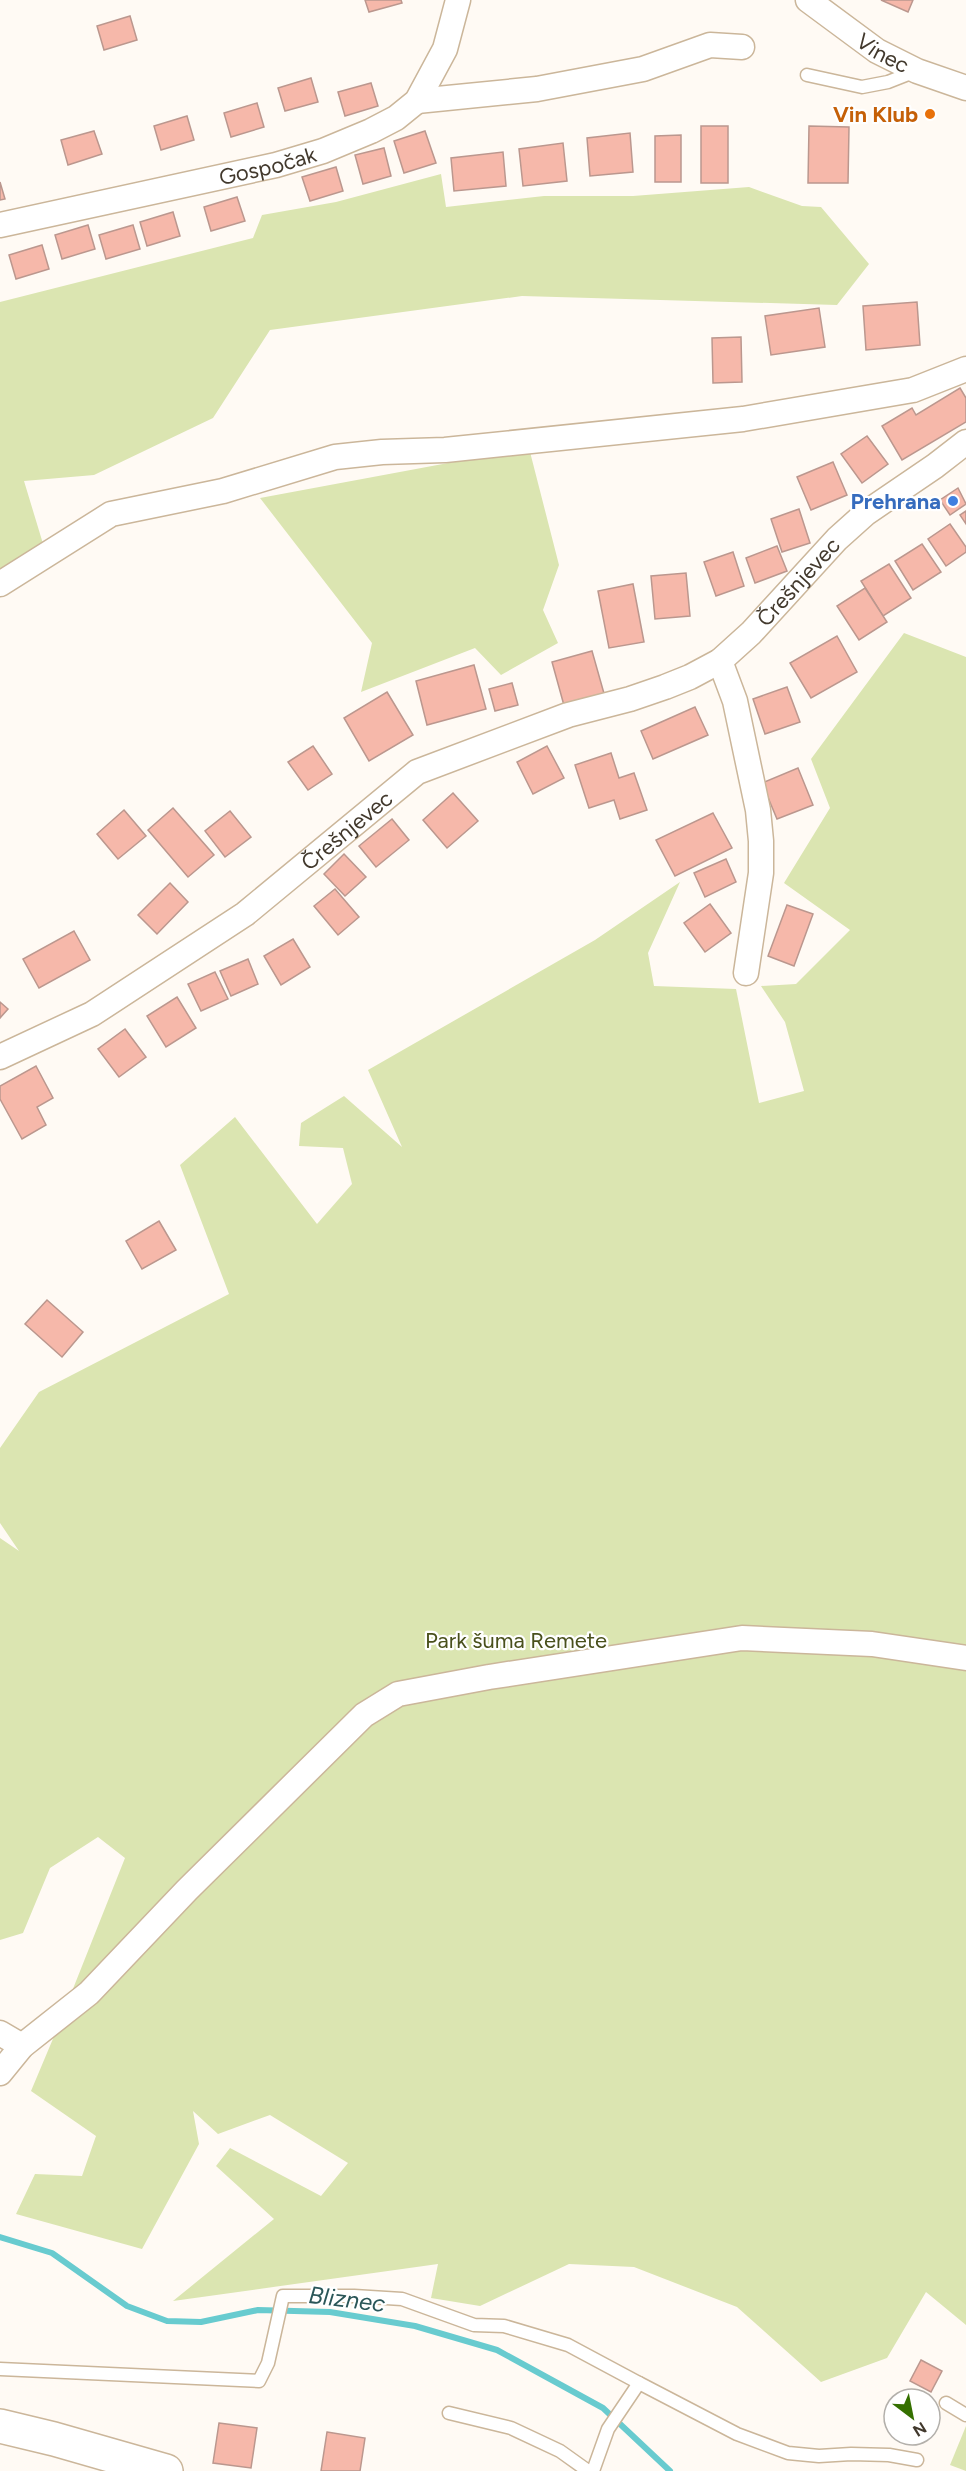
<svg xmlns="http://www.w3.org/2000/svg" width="966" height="2471" font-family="Figtree,sans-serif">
<rect width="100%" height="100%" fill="#fffaf4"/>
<g fill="#dbe5b1">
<polygon points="441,174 446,207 544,196 633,196 749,187 802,206 821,207 869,264 837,305 522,296 270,330 213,418 94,475 24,481 44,547 0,576 0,302 253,238 262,215 336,202"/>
<polygon points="529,448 559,565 543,610 558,643 501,675 475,648 361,692 372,643 260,498"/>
<polygon points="904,633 966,657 966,2325 926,2292 887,2358 821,2382 737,2307 634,2267 569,2264 480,2306 431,2298 438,2264 173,2301 274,2219 216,2166 230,2148 321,2196 348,2163 270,2115 218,2134 193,2111 199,2144 142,2249 16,2214 35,2174 82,2176 96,2136 31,2091 55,2034 125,1858 98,1837 50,1868 23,1933 0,1940 0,1538 19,1551 0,1523 0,1448 39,1392 229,1294 180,1165 235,1117 317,1224 352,1184 343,1148 299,1146 301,1123 344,1096 402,1147 368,1070 595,940 680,882 648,953 654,986 736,989 759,1103 804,1091 785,1022 761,986 796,984 850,930 784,883 830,808 811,759"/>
<polygon points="966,2426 966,2471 950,2465"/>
</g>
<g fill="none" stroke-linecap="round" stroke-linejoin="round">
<polyline stroke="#68cbcf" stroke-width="6" points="0,2237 52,2253 127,2306 167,2321 201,2322 258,2310 330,2312 415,2326 497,2350 603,2408 670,2471"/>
</g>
<g fill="#f6b8aa" stroke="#bb978e" stroke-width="1.5">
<polygon points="365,0 401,0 402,3 369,12"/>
<polygon points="881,0 913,0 908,12"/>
<polygon points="130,16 137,40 104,50 97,26"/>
<polygon points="311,78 318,102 285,111 278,88"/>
<polygon points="371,83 378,106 345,116 338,92"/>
<polygon points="257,103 264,127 231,137 224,113"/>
<polygon points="187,116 194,140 161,150 154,126"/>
<rect x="701" y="126" width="27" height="57"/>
<polygon points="809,126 849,127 848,183 808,183"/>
<polygon points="94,131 102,154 68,165 61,140"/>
<polygon points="425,131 436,163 404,173 394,141"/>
<polygon points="630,133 633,172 590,176 587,138"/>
<polygon points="681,135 681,182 655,182 655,136"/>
<polygon points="563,143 567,181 523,186 519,149"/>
<polygon points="384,148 391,176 363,184 355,155"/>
<polygon points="503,152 506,186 454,191 451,158"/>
<polygon points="336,167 343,191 310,201 302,177"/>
<polygon points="0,182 5,199 0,200"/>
<polygon points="237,197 245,221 211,231 204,207"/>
<polygon points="173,212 180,236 147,246 140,222"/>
<polygon points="88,225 95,249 62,259 55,235"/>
<polygon points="133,225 140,249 106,259 99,235"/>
<polygon points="42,245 49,269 16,279 9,255"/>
<polygon points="917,302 920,345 866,350 863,306"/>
<polygon points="819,308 825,347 771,355 765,316"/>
<polygon points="741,337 742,382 713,383 712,338"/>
<polygon points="960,388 966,398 966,422 902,460 882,426 912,408 916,415"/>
<polygon points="867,436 888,464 862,483 841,454"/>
<polygon points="833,462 847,495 811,510 797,477"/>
<polygon points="958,488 966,504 950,515 940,500"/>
<polygon points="799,509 810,543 782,552 771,519"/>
<polygon points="966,511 966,524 960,515"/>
<polygon points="950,524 966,547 966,552 946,566 928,539"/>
<polygon points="922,544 941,572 913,590 895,561"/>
<polygon points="777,546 787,571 755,583 746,558"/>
<polygon points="733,552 744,586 716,596 704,562"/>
<polygon points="889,564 911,598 883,616 861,581"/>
<polygon points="686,573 690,616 655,619 651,576"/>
<polygon points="633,584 644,642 609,648 598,591"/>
<polygon points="865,588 887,622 859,640 837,606"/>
<polygon points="837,636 857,672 811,698 790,663"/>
<polygon points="592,651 605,697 565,709 552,662"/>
<polygon points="474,665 486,709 427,725 416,681"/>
<polygon points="512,683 518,705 495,711 489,689"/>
<polygon points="787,687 800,722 765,734 753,699"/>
<polygon points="387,692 413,735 369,761 344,718"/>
<polygon points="695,707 708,735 653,759 641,731"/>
<polygon points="313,746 332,774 308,790 288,762"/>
<polygon points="547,746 564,778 533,794 517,762"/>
<polygon points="611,753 619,778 634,773 647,810 620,819 614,800 589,808 575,765"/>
<polygon points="798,768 813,805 777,819 762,783"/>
<polygon points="453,793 478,821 447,848 423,820"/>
<polygon points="173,808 214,855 188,877 148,830"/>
<polygon points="124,810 146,836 118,859 97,834"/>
<polygon points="230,811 251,837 225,857 205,831"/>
<polygon points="713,813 732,848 675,876 656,840"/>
<polygon points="392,819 409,840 376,867 359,846"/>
<polygon points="344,854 366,877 345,896 324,874"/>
<polygon points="726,859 736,882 705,897 694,873"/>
<polygon points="170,883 188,902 157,934 138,915"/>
<polygon points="335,889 359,917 338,935 314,906"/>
<polygon points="710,904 731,933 705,952 684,923"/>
<polygon points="787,905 813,914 794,966 768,956"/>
<polygon points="74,931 90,960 39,988 23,959"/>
<polygon points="293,939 310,967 281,985 264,956"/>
<polygon points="248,959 258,984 231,996 220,971"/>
<polygon points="215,972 228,999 201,1011 188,984"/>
<polygon points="177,997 196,1028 166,1047 147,1016"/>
<polygon points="0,1002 8,1009 0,1018"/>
<polygon points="125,1029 146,1057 119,1077 98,1049"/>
<polygon points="36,1066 53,1098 37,1107 46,1125 22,1139 0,1099 0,1086"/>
<polygon points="159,1221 176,1250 142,1269 126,1241"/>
<polygon points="47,1300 83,1332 62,1357 25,1324"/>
<polygon points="921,2360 942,2371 931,2392 910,2381"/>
<polygon points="219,2423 257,2428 251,2468 213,2463"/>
<polygon points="327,2432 365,2438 360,2471 321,2471"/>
</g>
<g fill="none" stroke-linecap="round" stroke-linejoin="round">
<defs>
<g id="lane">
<polyline points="807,75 862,87 888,82 916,71"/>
<polyline points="0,2369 259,2381 268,2363 283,2296 354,2296 402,2299 474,2325 504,2326 568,2345 639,2383"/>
<polyline points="946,2403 966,2415"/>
<polyline points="449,2413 511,2428 560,2451 588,2471"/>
<polyline points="593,2471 608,2429 639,2383 737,2434 788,2453 819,2456 851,2454 889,2455 917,2460"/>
</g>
<g id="street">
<path id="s1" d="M 808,0 L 877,51 L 917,71 L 966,88"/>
<polyline points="417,101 537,89 643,69 710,45 742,47"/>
<path id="s2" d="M 0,225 L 276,165 L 323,151 L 371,131 L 396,118 L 417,101 L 445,49 L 458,0"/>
<polyline points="0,584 111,514 223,491 335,457 382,452 445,450 743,419 913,390 966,369"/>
<polyline points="720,661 735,701 758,810 761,841 761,873 746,973"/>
<path id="s3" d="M 0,1057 L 92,1014 L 245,914 L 417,772 L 568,715 L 630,699 L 665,687 L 690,677 L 720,661 L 751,633 L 837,539 L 866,513 L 935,466 L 966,442"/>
<polyline points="0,2033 22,2046"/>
<polyline points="0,2073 22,2046 89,1993 187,1890 364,1715 398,1694 489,1677 742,1638 872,1644 966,1658"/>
</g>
<polyline id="secondary" points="0,2426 54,2439 166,2471"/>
</defs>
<use href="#lane" stroke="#cbb69a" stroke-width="15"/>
<use href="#street" stroke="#cbb69a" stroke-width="27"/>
<use href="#secondary" stroke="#cbb69a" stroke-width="36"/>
<use href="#lane" stroke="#fff" stroke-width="12"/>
<use href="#street" stroke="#fff" stroke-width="24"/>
<use href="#secondary" stroke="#fff" stroke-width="33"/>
</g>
<circle fill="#e8710a" stroke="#fff" stroke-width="2" cx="930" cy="114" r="6"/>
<circle fill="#3f7fe0" stroke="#fff" stroke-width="2" cx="953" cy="501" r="6"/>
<g text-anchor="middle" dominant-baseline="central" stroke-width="4.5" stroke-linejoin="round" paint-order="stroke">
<g font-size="22" fill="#42392d" stroke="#fff">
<text stroke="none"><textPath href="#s1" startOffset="92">Vinec</textPath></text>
<text stroke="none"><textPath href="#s2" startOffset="274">Gospočak</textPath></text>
<text stroke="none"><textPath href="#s3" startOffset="942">Črešnjevec</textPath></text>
<text stroke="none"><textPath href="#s3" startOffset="416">Črešnjevec</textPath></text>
</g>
<g font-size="22" font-weight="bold" fill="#c56008" stroke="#fff" text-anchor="end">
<text x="918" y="114">Vin Klub</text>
</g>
<g font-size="22" font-weight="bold" fill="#366cbe" stroke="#fff" text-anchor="end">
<text x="941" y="501">Prehrana</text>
</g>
<g font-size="22" fill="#49501c" stroke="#fff">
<text x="516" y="1640">Park šuma Remete</text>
</g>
<g font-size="24" font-style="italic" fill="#2a5658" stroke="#fff">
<text transform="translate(347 2299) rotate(7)">Bliznec</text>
</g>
</g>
<g transform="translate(912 2417) rotate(148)"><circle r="28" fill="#ffffff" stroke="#b3b0ab" stroke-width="1.5"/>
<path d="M0-4.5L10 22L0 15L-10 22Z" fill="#357000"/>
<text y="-9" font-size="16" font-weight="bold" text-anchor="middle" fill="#42392d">N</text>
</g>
</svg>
